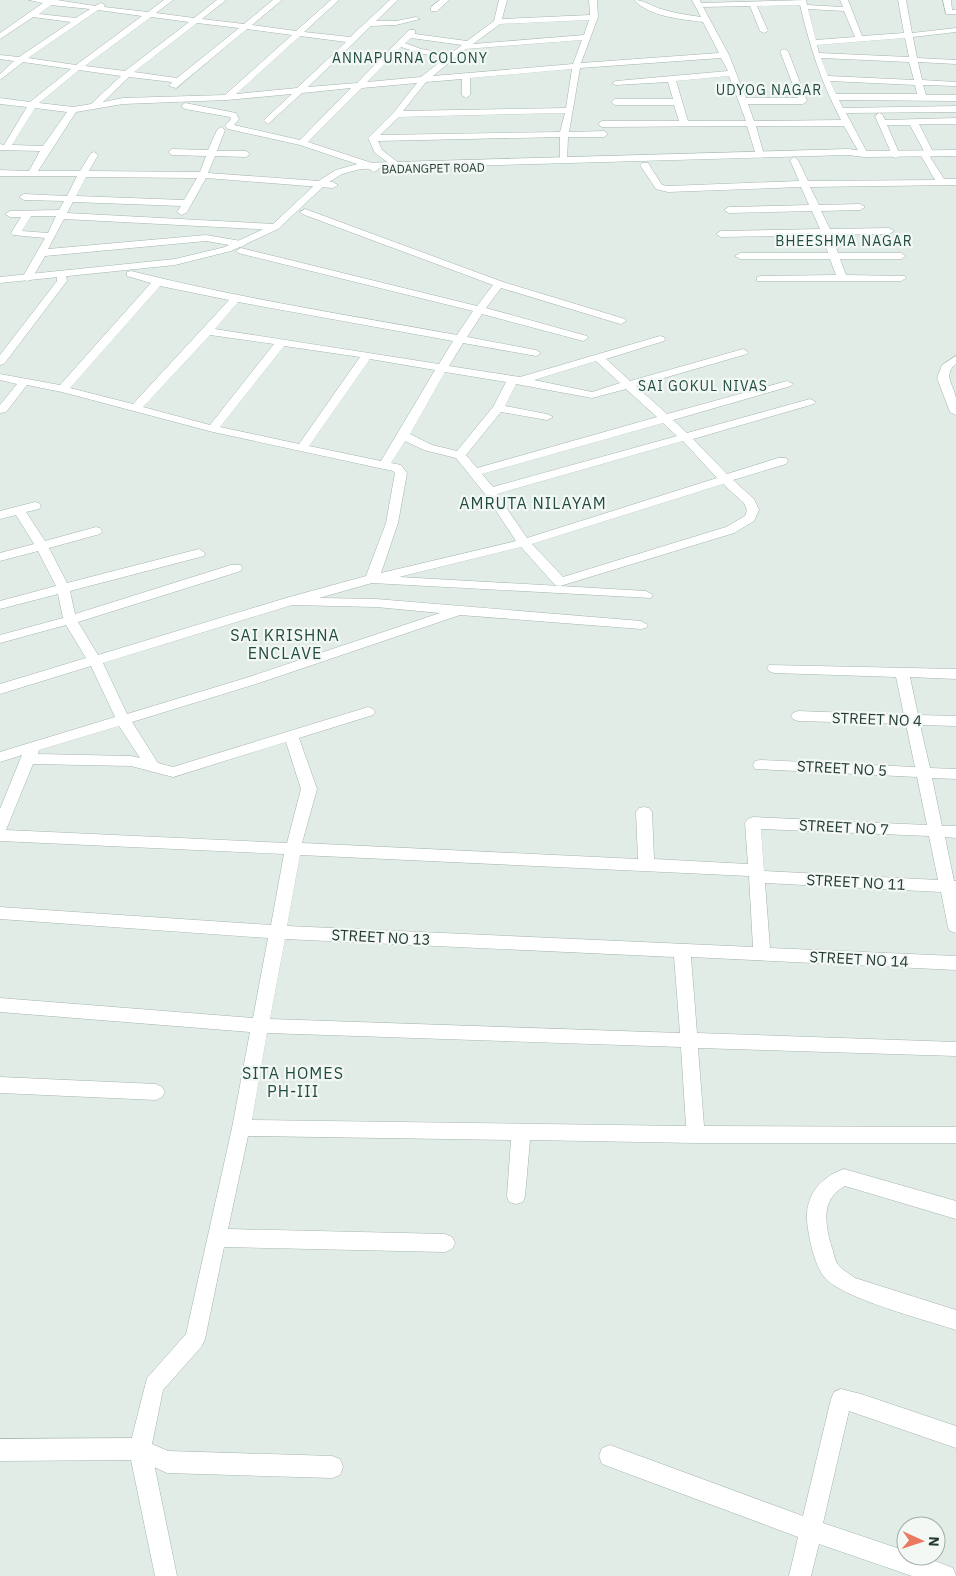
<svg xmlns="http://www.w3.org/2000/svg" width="956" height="1576" font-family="'IBM Plex Sans',sans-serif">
<rect width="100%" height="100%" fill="#e2ece7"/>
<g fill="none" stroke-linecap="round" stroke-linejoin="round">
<defs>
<g id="street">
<path d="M 29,0 L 57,0 L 95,6 L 101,3 L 105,5 L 104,7 L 148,12 L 164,0 L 173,0 L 156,13 L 194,18 L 217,0 L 226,0 L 202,19 L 244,24 L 273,0 L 282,0 L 252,25 L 296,31 L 331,0 L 339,0 L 304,32 L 350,37 L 390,0 L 398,0 L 376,21 L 396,21 L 416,17 L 420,19 L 396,25 L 371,26 L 308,87 L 357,83 L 409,30 L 415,30 L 415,34 L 467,41 L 494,21 L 499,0 L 507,0 L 502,19 L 590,15 L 589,0 L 597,0 L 598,17 L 581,63 L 719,53 L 703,22 C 681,19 650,17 634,0 C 644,0 651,6 661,9 C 674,13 687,15 701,17 L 692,0 L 700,0 L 701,3 L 806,0 L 807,5 L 843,7 L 840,0 L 848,0 L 862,36 L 904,33 L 898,0 L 906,0 L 912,33 L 956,28 L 956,32 L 913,37 L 917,58 L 956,60 L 956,64 L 918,62 L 922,80 L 956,82 L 956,86 L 923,85 L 926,95 L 956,95 L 956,101 L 839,100 L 843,108 L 956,106 L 956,112 L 846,113 L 868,154 L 864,157 L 860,154 L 844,126 L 756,126 L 764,155 L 760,158 L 756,155 L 747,126 L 602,127 L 598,124 L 602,121 L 679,121 L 674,105 L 615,105 L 611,102 L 615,99 L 673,99 L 668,82 L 616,85 L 612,83 L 616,81 L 728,71 L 721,58 L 580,68 L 569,132 L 604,131 L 608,134 L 604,137 L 568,137 L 567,162 L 561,162 L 560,160 L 560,137 L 378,141 L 382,150 L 404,167 L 404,171 L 401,172 L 375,153 L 368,138 L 394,112 L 417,83 L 362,88 L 308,142 L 372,163 L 379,169 L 374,172 L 366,167 L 300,145 L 228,129 L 225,126 L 231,119 L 230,117 L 185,109 L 181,106 L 185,103 L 236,113 L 239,119 L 234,125 L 300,140 L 351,88 L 302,93 L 268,124 L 264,121 L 265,119 L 292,94 L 227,100 L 123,104 L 76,112 L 38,171 L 80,171 L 91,153 L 94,152 L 98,155 L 89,171 L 200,172 L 206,156 L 172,155 L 168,152 L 172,149 L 208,150 L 217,130 L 221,127 L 225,130 L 217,151 L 246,151 L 250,154 L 246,157 L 215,156 L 208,173 L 333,182 L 338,185 L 333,188 L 206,178 L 187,212 L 182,215 L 177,212 L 181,206 L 73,202 L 67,213 L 275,224 L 280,227 L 275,230 L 64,219 L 48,249 L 206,235 L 241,241 L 246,244 L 241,247 L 206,241 L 45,256 L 31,280 L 27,281 L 22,278 L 45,238 L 13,235 L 11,233 L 21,217 L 10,217 L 5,214 L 10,211 L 59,210 L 64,201 L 24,200 L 19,197 L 24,194 L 67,196 L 77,176 L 0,176 L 0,170 L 29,171 L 40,151 L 0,150 L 0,144 L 4,145 L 27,107 L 0,104 L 0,98 L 30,102 L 71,69 L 23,62 L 0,80 L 0,74 L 14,61 L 0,59 L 0,55 L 19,57 L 71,22 L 33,17 L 0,39 L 0,33 L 43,3 ZM 51,5 L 90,9 L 76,18 L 39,14 ZM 800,5 C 810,47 821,82 841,120 L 754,121 L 748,104 L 803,104 L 807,101 L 788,51 L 784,49 L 780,51 L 798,98 L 746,98 L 729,55 L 703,7 L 750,6 L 760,31 L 764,33 L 768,31 L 757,6 ZM 808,9 L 844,11 L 855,37 L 816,40 ZM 98,10 L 142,16 L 76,65 L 28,58 ZM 151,17 L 189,22 L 125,71 L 85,66 ZM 589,20 L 584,35 L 473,44 L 500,24 ZM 197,23 L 239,28 L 177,78 L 134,72 ZM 247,29 L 292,35 L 225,95 L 123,98 L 103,102 L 129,77 L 172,82 L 169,86 L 176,88 ZM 300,36 L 346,42 L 297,88 L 236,94 ZM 411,38 L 462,45 L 450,54 L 421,49 L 405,43 ZM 905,38 L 909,57 L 819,53 L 817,45 ZM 582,40 L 573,64 L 433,76 L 466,49 ZM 401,47 L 419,53 L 445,58 L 421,77 L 367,82 ZM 821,58 L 909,62 L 914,80 L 828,76 ZM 572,69 L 566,108 L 403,111 L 426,82 L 462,79 L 462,95 L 466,98 L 470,95 L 470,78 ZM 79,70 L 121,76 L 91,104 L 73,107 L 39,103 ZM 729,76 L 746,121 L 688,121 L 676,81 ZM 830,81 L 915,85 L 917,94 L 836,94 ZM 35,108 L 67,112 L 43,146 L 12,145 ZM 565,113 L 560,132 L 380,135 L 399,117 ZM 86,177 L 197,178 L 184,200 L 76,196 ZM 31,216 L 56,216 L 48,233 L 22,231 Z"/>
<polygon points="440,0 449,0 437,11 431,11 431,7"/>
<polygon points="943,0 951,0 952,10 956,10 956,14 946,14"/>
<polygon points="879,113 882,114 885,120 956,118 956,124 919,124 934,154 930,157 944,179 956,179 956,185 810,187 819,205 860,204 865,207 860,210 821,211 830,229 889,228 894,231 889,234 832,235 838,253 901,253 906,256 901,259 840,259 846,275 905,276 906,278 901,281 757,281 757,277 761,276 836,275 830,259 740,259 735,256 740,253 828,253 822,235 721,237 716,234 721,231 820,229 812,211 729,213 724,210 729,207 809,205 801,187 668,192 656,189 640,165 642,163 648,163 662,185 668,186 799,181 790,160 794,157 798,160 808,181 935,180 920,154 924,151 910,125 887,125 900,155 896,158 893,157 875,116"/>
<path d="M 305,209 L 503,282 L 625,319 L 626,321 L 621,324 L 617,323 L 501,288 L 486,308 L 587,336 L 588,338 L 583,341 L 482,314 L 467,337 L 536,350 L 541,353 L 536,356 L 463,343 L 449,366 L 520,377 L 660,336 L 664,337 L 665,339 L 664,341 L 606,359 L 630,381 L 743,349 L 748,352 L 747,354 L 636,386 L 667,414 L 787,381 L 793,384 L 791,386 L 673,420 L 687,433 L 810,399 L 816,402 L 814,404 L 693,439 L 727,474 L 778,458 L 786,458 L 788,461 L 786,464 L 733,480 L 754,499 L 759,510 L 754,521 L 734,533 L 560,586 L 646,591 L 653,595 L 651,598 L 372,583 L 319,598 L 376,599 L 641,621 L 648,625 L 646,628 L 641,629 L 460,615 L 259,683 L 132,722 L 158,763 L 173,767 L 368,707 L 373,709 L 375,712 L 373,715 L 299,738 L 317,789 L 302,843 L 638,859 L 636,812 L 639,808 L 644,807 L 649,808 L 652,812 L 654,859 L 748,864 L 745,823 L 748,819 L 753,817 L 927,825 L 917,777 L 755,769 L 753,765 L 755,761 L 760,760 L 915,767 L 906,724 L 798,721 L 793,719 L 791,716 L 793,713 L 798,711 L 904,715 L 896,677 L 774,673 L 769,671 L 767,668 L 769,665 L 956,669 L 956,679 L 910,677 L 918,715 L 956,716 L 956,726 L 920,725 L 930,768 L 956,769 L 956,779 L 932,778 L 942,826 L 956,826 L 956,838 L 945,837 L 954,881 L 956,881 L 956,933 L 950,931 L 948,927 L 941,892 L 765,883 L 770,948 L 956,956 L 956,970 L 691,957 L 697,1033 L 956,1042 L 956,1056 L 698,1048 L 704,1126 L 956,1127 L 956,1143 L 696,1143 L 530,1140 L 525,1196 L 523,1202 L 516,1204 L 509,1202 L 507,1196 L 511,1140 L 248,1136 L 228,1229 L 445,1234 L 452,1237 L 455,1243 L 452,1249 L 445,1252 L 224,1247 L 205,1339 L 202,1346 L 163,1390 L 152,1444 L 168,1451 L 332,1456 L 340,1459 L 343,1467 L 340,1475 L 332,1478 L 167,1473 L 132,1457 L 129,1449 L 147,1378 L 186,1334 L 232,1128 L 250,1032 L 0,1012 L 0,998 L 253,1018 L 268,938 L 0,919 L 0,907 L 271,925 L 284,854 L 0,841 L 0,809 L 22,755 L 0,762 L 0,752 L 115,717 L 91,666 L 0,694 L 0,684 L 86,658 L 66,625 L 0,643 L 0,635 L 63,618 L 58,594 L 0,609 L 0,601 L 56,586 L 38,551 L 0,561 L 0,553 L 34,544 L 16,515 L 0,519 L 0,511 L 35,502 L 39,503 L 41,506 L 39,509 L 26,512 L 45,541 L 96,527 L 100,528 L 102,531 L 100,534 L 49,548 L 67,583 L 199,549 L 205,553 L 204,556 L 70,591 L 75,614 L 231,565 L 241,565 L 242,568 L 241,571 L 78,622 L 98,655 L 286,598 L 366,576 L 386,523 L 395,473 L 393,471 L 213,432 L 62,392 L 27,385 L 6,412 L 0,413 L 0,405 L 17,384 L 0,380 L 0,374 L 60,385 L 151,283 L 127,276 L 127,272 L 131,271 C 238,298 348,315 457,335 L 473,311 L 238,253 L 236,251 L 241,248 L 477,306 L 493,285 L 302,214 L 300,212 ZM 160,286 L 229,300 L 133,404 L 70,388 ZM 238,302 L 453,341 L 439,364 L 215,329 ZM 210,335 L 274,344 L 210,425 L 143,407 ZM 284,346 L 360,357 L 299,444 L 220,427 ZM 370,359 L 435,370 L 381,461 L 309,446 ZM 596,361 L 620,383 L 592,392 L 534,380 ZM 445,372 L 506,382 L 493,407 L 457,451 L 432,445 L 410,434 ZM 516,384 L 592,398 L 626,389 L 657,417 L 477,468 L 466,455 L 501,412 L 547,420 L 553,417 L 547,414 L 505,406 ZM 663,423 L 677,436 L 493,487 L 482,474 ZM 405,441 L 424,450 L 456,458 L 485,494 L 516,541 L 381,573 L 398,523 L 407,473 L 401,465 L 391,463 ZM 683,441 L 717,478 L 527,538 L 497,494 ZM 723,484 L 744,503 L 747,510 L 745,516 L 726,527 L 563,577 L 532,544 ZM 521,547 L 555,585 L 560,586 L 399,577 ZM 292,605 L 376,607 L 440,613 L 249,677 L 127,714 L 103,663 ZM 119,726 L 140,758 L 131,756 L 38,754 L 39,750 ZM 286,742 L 301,789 L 287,843 L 6,830 L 33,764 L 131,766 L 173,777 ZM 761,829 L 929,836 L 938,880 L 764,871 ZM 300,855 L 749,876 L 753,947 L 287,926 ZM 285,939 L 674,957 L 680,1033 L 270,1019 ZM 267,1033 L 681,1047 L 686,1126 L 252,1120 Z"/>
<polygon points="61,272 66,275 67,281 4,364 0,365 0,355 57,281 57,273"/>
<path d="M 956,356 L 956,364 C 942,375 954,385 956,398 C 956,404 956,410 956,415 L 950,412 L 937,378 L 942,365 Z"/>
<polygon points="0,1077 156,1084 162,1087 165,1092 162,1097 156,1100 0,1093"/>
<path d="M 844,1169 L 956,1201 L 956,1219 L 845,1186 C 820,1199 825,1225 832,1248 C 834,1252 834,1259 837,1263 C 840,1269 849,1273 855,1278 L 956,1310 L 956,1330 C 926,1320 844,1299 825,1278 C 814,1266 806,1228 807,1213 C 809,1190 824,1176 844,1169 Z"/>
<path d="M 841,1389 L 861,1394 L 956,1426 L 956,1448 L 849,1411 L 823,1523 L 906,1551 L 906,1556 C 923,1556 938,1562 953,1568 L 956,1576 L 912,1576 L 819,1544 L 811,1576 L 789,1576 L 798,1537 L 610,1467 L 602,1464 L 599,1456 L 602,1448 L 610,1445 L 803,1516 L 831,1399 L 834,1392 Z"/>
</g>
<g id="secondary">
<polygon points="848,149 864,151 956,150 956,156 864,157 848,155 361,169 342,174 326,184 278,229 231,251 175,265 0,283 0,277 175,259 225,247 272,225 320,180 336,170 361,163"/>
<polygon points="140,1438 148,1441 151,1449 177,1576 155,1576 131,1460 0,1461 0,1439"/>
</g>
</defs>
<use href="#street" stroke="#a5b4ad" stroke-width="1"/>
<use href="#secondary" stroke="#a1b7ae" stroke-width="1"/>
<use href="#street" fill="#fff" fill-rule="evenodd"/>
<use href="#secondary" fill="#fff" fill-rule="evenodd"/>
</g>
<g text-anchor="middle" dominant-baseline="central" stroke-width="4.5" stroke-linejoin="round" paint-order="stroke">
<g font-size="12" fill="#233c33" stroke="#f3f8f5">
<text transform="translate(433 168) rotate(-1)">BADANGPET ROAD</text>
</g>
<g font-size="14" letter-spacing="1" fill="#204d3f" stroke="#f3f8f5">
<text x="410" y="58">ANNAPURNA COLONY</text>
<text x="769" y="90">UDYOG NAGAR</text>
<text x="844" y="241">BHEESHMA NAGAR</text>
<text x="703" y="386">SAI GOKUL NIVAS</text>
</g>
<g font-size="15" fill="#233c33" stroke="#f3f8f5">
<text transform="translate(877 719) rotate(2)">STREET NO 4</text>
<text transform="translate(842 768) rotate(3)">STREET NO 5</text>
<text transform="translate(844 827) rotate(3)">STREET NO 7</text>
<text transform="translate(856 882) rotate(3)">STREET NO 11</text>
<text transform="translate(381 937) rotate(3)">STREET NO 13</text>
<text transform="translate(859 959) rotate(3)">STREET NO 14</text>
</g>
<g font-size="16" letter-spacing="1" fill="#204d3f" stroke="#f3f8f5">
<text x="533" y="503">AMRUTA NILAYAM</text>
<text x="285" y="635">SAI KRISHNA<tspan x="285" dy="18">ENCLAVE</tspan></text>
<text x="293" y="1073">SITA HOMES<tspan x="293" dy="18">PH-III</tspan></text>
</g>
</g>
<g transform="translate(921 1541) rotate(93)"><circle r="24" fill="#f3f8f5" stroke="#a0ada7"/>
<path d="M0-4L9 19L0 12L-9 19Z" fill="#eb7861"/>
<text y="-8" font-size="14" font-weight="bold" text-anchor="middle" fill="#233c33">N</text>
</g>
</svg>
